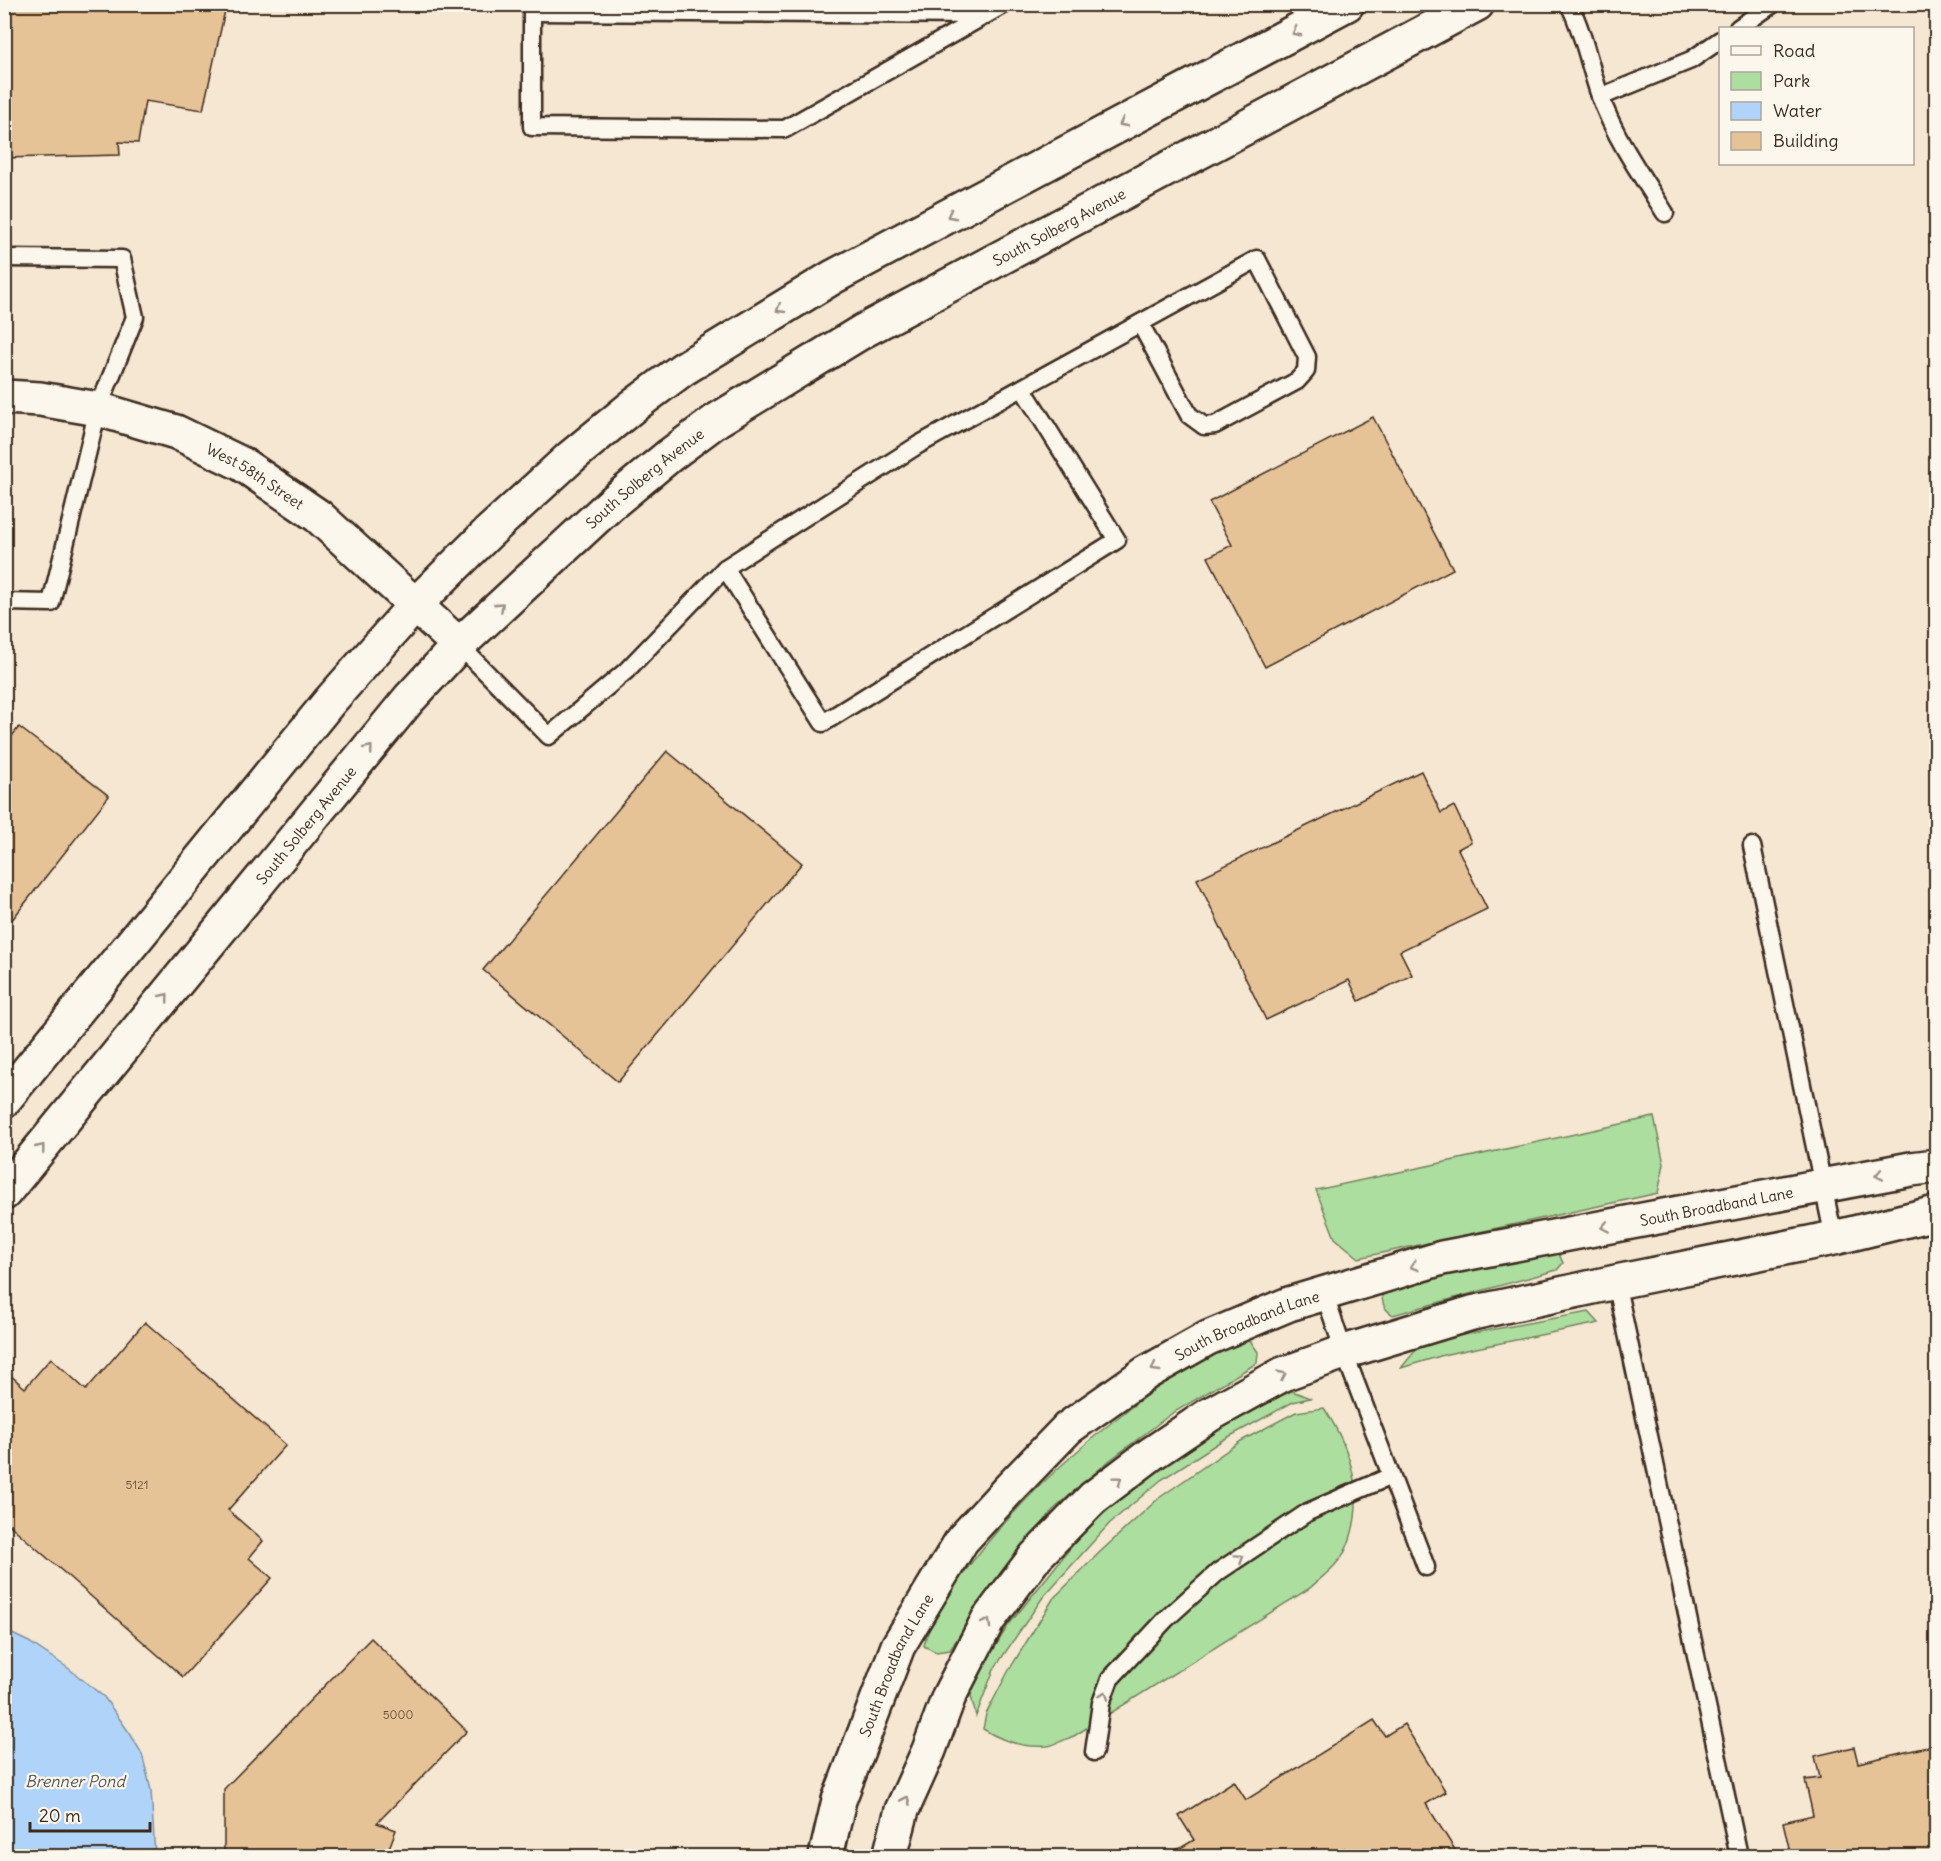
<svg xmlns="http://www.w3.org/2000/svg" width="1941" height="1861" font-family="Delius,sans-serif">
<rect width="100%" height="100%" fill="#f5e7d2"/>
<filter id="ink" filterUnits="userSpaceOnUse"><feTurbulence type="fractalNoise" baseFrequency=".0167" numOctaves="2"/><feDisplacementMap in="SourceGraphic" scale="12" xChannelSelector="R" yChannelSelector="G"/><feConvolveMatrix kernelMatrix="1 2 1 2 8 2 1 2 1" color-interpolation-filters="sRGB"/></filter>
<g filter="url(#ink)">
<g fill="#acde9f" stroke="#74845e" stroke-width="1.5">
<polygon points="1654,1117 1664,1164 1658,1193 1359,1258 1335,1238 1316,1190"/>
<path d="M 1549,1252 L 1559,1254 L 1563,1263 L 1557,1270 L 1393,1315 C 1384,1309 1382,1304 1382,1293 L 1388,1287 Z"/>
<polygon points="1589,1312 1599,1323 1447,1354 1401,1368 1415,1351 1429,1341"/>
<path d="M 1241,1339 L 1251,1342 L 1258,1352 L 1257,1363 L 1171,1414 L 1110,1460 L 1053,1510 L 978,1606 L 950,1650 L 936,1652 L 924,1646 C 929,1620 948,1595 963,1574 C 1015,1503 1079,1445 1150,1393 C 1174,1375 1202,1361 1227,1344 Z"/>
<polygon points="1292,1391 1310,1398 1293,1402 1221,1441 1161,1480 1110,1523 1043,1597 994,1669 976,1716 971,1696 975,1681 1007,1627 1080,1536 1130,1489 1185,1448 1240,1414"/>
<path d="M 1324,1408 C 1351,1449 1367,1499 1347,1547 C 1340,1564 1323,1576 1310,1588 L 1074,1736 C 1065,1739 1055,1745 1047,1746 C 1024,1748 1002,1741 983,1729 L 986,1714 L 1009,1670 L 1053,1599 L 1100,1552 L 1159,1498 L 1241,1441 L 1296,1412 Z"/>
</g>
<polygon fill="#b0d4f9" stroke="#8190a1" stroke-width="1.5" points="4,1630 29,1642 68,1668 104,1697 131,1735 142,1754 151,1790 155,1856 5,1856"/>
<g fill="#e6c297" stroke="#3b2a1e" stroke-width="1.5">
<polygon points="4,4 220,4 226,6 203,110 145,101 138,143 119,142 120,155 4,158"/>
<polygon points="1373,417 1453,569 1265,667 1208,557 1232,545 1209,502"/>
<polygon points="19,727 109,796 4,930 4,746"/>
<polygon points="667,751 802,863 618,1082 483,970"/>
<polygon points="1421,771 1441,813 1454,806 1471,842 1458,849 1487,909 1400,951 1412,975 1359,1001 1349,980 1266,1020 1197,879"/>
<polygon points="145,1322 286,1445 228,1510 263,1541 249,1558 272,1578 183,1677 4,1520 4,1379 9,1374 25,1388 51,1358 86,1390"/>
<polygon points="371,1638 467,1731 377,1823 396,1830 386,1856 224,1856 224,1789"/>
<polygon points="1374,1720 1385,1736 1404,1724 1446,1792 1426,1804 1459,1856 1349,1856 1344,1848 1331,1856 1167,1856 1194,1840 1179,1816 1234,1781 1246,1800"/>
<polygon points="1936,1745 1936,1856 1791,1856 1783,1822 1813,1815 1805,1780 1820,1778 1815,1756 1854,1747 1858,1763"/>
</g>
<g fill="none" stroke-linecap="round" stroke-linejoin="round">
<defs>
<g id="service">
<polyline points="532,4 532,127 785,129 1005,4"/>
<path d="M 1569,4 C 1584,33 1589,65 1600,96 C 1615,138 1641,175 1665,213"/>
<polyline points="532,12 985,15"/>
<polyline points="1738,28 1773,4"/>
<polyline points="1600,97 1691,60 1720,40"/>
<polyline points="4,258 122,259 135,317 98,409 51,603 4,602"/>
<polyline points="725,568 823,723 1117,540 1023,389"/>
<polyline points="459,645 549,736 626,671 725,568 918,445 1257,259 1307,357 1306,371 1297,381 1215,425 1204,426 1189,415 1140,323"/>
<polyline points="1752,846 1834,1238"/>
<polyline points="1616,1282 1739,1856"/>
<polyline points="1324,1293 1344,1352 1426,1567"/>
<polyline points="1094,1752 1101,1703 1110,1679 1166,1619 1218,1572 1308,1512 1391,1476"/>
</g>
<g id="minor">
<path id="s1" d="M 4,397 L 40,399 L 98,409 L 176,432 L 242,464 L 318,516 L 459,645"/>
<path id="s2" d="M 826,1856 L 839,1800 L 898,1646 L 962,1540 L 1010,1488 L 1068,1428 L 1146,1373 L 1208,1338 L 1289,1304 L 1442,1258 L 1911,1169 L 1936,1166"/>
<polyline points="890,1856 902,1810 929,1750 949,1696 988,1620 1036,1556 1093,1498 1151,1454 1209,1415 1283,1374 1344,1352 1472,1313 1616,1282 1834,1238 1936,1213"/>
</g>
<g id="tertiary">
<polyline points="4,1100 330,701 415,605 488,533 571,457 632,407 683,369 833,277 1347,4"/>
<path id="s3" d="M 4,1193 L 409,699 L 459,645 L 612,503 L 670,455 L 717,420 L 863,331 L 1477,4"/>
</g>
</defs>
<use href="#service" stroke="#3b2a1e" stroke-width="21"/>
<use href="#minor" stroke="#3b2a1e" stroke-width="38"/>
<use href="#tertiary" stroke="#3b2a1e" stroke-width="38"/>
<use href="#service" stroke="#fbf7ec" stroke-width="16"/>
<use href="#minor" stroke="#fbf7ec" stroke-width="33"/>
<use href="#tertiary" stroke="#fbf7ec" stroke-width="33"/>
</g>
<defs><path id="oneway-chevron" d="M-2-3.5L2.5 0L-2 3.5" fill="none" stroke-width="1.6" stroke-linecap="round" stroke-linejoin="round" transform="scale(1.5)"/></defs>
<g stroke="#9b9085">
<use href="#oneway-chevron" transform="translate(1296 32) rotate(152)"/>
<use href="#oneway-chevron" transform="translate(1123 123) rotate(152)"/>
<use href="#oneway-chevron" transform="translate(951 215) rotate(152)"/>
<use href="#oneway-chevron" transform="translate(780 309) rotate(149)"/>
<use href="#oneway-chevron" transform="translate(500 606) rotate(-43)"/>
<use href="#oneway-chevron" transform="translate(369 749) rotate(-51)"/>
<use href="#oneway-chevron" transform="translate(165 997) rotate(-51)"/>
<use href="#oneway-chevron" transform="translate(41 1148) rotate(-51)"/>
<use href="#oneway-chevron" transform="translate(1879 1175) rotate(169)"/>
<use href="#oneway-chevron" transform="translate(1605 1227) rotate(169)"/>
<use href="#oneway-chevron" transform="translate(1414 1266) rotate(164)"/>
<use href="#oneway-chevron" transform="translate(1155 1368) rotate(150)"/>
<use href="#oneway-chevron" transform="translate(1282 1375) rotate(-25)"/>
<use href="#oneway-chevron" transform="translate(1118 1480) rotate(-37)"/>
<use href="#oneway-chevron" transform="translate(1240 1558) rotate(-34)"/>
<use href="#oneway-chevron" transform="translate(987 1623) rotate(-60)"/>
<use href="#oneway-chevron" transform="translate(1104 1695) rotate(-71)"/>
<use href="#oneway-chevron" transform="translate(906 1800) rotate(-66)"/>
</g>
</g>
<g text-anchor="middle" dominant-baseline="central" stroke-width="4.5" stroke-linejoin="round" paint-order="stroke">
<g font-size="12" fill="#66503c">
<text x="137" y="1484">5121</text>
<text x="398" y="1714">5000</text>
</g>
<g font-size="15" fill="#3b2a1e" stroke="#fbf7ec">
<text stroke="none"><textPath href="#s3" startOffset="1448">South Solberg Avenue</textPath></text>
<text stroke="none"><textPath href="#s1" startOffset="267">West 58th Street</textPath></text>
<text stroke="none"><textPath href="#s3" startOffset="962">South Solberg Avenue</textPath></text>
<text stroke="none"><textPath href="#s3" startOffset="476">South Solberg Avenue</textPath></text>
<text stroke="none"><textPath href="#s2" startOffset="1194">South Broadband Lane</textPath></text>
<text stroke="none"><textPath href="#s2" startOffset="708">South Broadband Lane</textPath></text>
<text stroke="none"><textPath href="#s2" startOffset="204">South Broadband Lane</textPath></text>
</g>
<g font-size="16" font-style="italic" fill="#585455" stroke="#fbf7ec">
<text x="75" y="1781">Brenner Pond</text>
</g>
</g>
<rect width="1941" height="1861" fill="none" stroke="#fbf7ec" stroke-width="24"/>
<rect x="12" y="12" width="1917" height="1837" fill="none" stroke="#3b2a1e" stroke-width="2" filter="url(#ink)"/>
<rect x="1719" y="27" width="195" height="138" fill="#fbf7ec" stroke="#aea59a" stroke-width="1.5"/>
<rect x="1731" y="46" width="30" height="9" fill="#fbf7ec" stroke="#aea59a" stroke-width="1.5"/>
<text x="1773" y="57" font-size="18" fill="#3b2a1e">Road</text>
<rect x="1731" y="72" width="30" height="18" fill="#acde9f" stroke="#aea59a" stroke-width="1.5"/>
<text x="1773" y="87" font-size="18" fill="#3b2a1e">Park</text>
<rect x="1731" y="102" width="30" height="18" fill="#b0d4f9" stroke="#aea59a" stroke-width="1.5"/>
<text x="1773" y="117" font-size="18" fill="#3b2a1e">Water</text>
<rect x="1731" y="132" width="30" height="18" fill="#e6c297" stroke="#aea59a" stroke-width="1.5"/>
<text x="1773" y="147" font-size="18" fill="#3b2a1e">Building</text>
<path d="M30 1822v9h120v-9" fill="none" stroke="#3b2a1e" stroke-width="3"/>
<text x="39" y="1822" font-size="18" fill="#3b2a1e" stroke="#fbf7ec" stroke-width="4.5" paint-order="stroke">20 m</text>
</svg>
